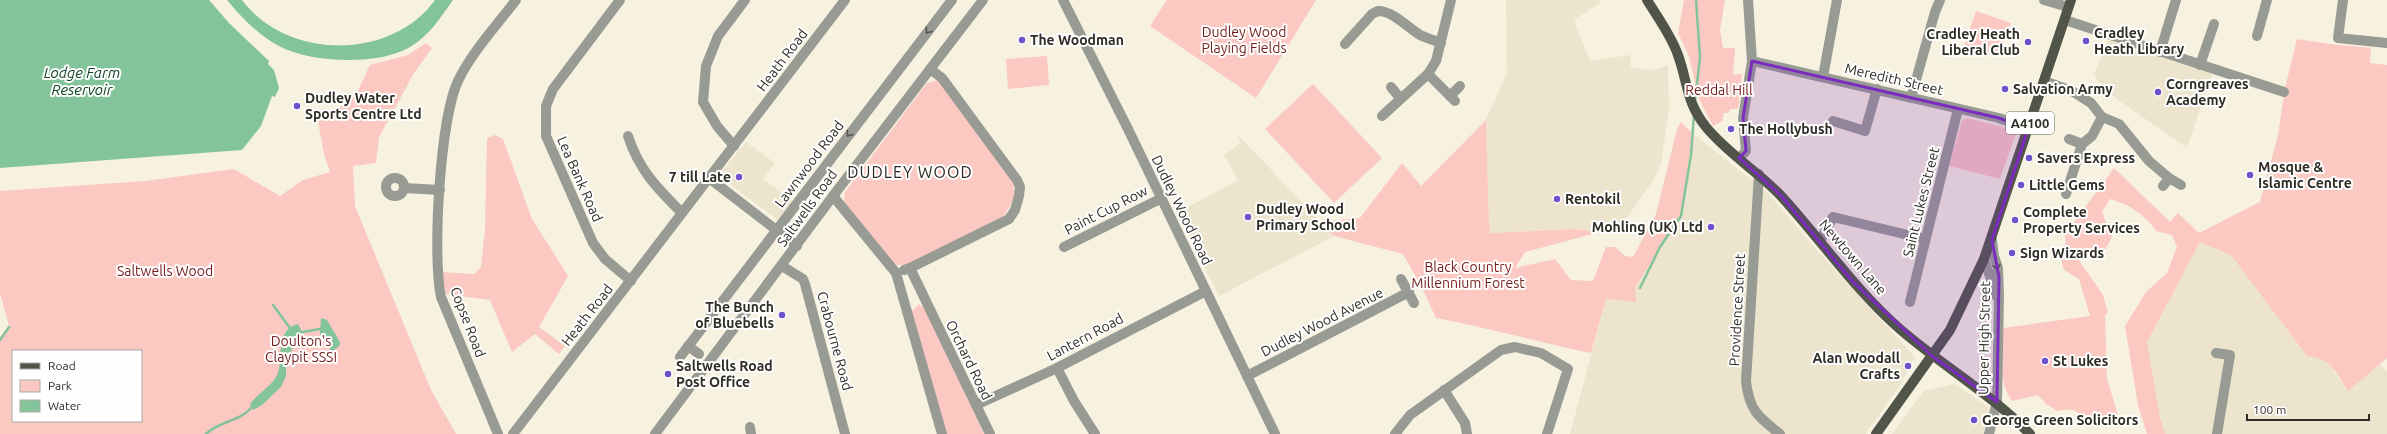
<svg xmlns="http://www.w3.org/2000/svg" width="2387" height="434" font-family="Ubuntu,sans-serif">
<rect width="100%" height="100%" fill="#f7f1df"/>
<g fill="#ece4cc">
<polygon points="1506,0 1599,0 1601,2 1574,20 1590,61 1630,55 1631,68 1653,70 1668,65 1669,110 1661,163 1656,176 1629,215 1615,232 1575,229 1491,233 1489,227 1486,120 1507,73"/>
<polygon points="2108,40 2212,74 2187,148 2104,90 2094,75"/>
<polygon points="1692,133 1767,192 1815,248 1915,357 1897,390 1865,434 1570,434 1606,299 1616,300 1635,287 1681,216"/>
<polygon points="1237,134 1334,236 1219,296 1177,213 1238,180 1224,155 1240,143"/>
<polygon points="746,142 775,163 763,179 793,201 778,220 723,179 722,172"/>
<polygon points="2200,242 2231,254 2307,356 2321,357 2331,366 2347,391 2380,364 2387,372 2387,434 2158,434 2147,342"/>
<polygon points="1955,384 1989,408 1984,434 1892,434 1924,391"/>
</g>
<g fill="#fbc8c2" fill-rule="evenodd">
<polygon points="1167,0 1316,0 1256,98 1150,26"/>
<polygon points="1684,0 1725,0 1720,30 1723,48 1735,48 1733,75 1742,74 1738,109 1730,109 1729,113 1724,113 1722,121 1713,126 1698,97 1689,56 1678,33"/>
<polygon points="1976,11 2011,23 1999,57 1964,46"/>
<path d="M 2297,39 L 2329,44 L 2371,48 L 2370,63 L 2387,65 L 2387,358 L 2348,391 C 2335,372 2332,358 2307,356 L 2231,255 L 2200,242 L 2147,342 L 2160,418 L 2165,434 L 2147,434 L 2138,405 L 2125,326 L 2146,292 L 2167,273 L 2177,247 L 2172,235 L 2156,231 C 2146,215 2128,204 2110,199 L 2102,212 L 2112,237 L 2103,254 L 2076,256 L 2103,295 L 2108,313 L 2105,315 L 2107,379 L 2118,415 L 2090,423 C 2079,411 2074,407 2057,411 L 2046,404 L 2038,395 L 2012,401 C 1997,380 2002,353 2003,328 L 2090,316 L 2079,279 L 2064,270 L 2060,256 L 2066,247 L 2064,225 L 2072,225 L 2114,168 L 2170,222 L 2178,213 L 2199,233 L 2260,202 L 2278,135 L 2285,88 Z"/>
<path d="M 426,43 L 432,48 L 414,73 L 379,137 L 376,163 L 353,166 L 355,206 L 431,390 L 456,434 L 0,434 L 0,337 L 9,326 L 0,293 L 0,191 L 145,181 L 234,169 L 280,196 L 303,180 L 330,172 L 324,154 L 318,121 L 355,97 L 370,65 L 408,55 ZM 13,351 L 141,351 L 141,421 L 13,421 Z"/>
<polygon points="1047,56 1049,85 1008,89 1006,59"/>
<polygon points="939,80 1013,183 1015,197 1004,216 907,265 896,265 844,202 845,192 927,83"/>
<polygon points="1313,84 1382,158 1334,203 1265,129"/>
<polygon points="1967,118 2015,130 2016,134 2000,179 1949,166 1962,120"/>
<path d="M 1486,120 L 1489,227 L 1491,233 L 1575,229 L 1600,232 L 1525,252 L 1515,268 L 1555,259 L 1571,280 L 1593,281 L 1606,247 L 1615,247 L 1625,256 L 1633,257 L 1656,214 L 1677,129 L 1681,122 L 1692,133 L 1682,215 L 1635,287 L 1636,302 L 1606,299 L 1591,353 C 1539,342 1488,328 1436,318 L 1422,288 L 1403,254 L 1334,236 L 1320,222 L 1360,218 L 1402,163 L 1421,186 Z"/>
<polygon points="495,135 503,139 532,219 568,276 539,327 565,346 559,354 535,334 512,352 490,300 446,294 441,272 474,274 481,267 485,229 487,138"/>
<polygon points="919,304 926,310 984,434 946,434 912,311"/>
</g>
<g fill="#83c49b">
<polygon points="0,0 209,0 229,23 269,61 268,64 274,70 279,88 275,97 272,96 261,126 242,150 0,168"/>
<path d="M 227,0 L 242,0 C 287,60 391,61 435,0 L 453,0 C 441,17 428,37 410,47 C 378,66 311,63 279,46 C 258,35 242,18 227,0 Z"/>
<polygon points="321,318 327,320 340,342 340,345 329,355 331,342 320,334"/>
<path d="M 298,324 L 305,337 L 304,340 L 295,343 L 286,362 L 286,376 L 281,387 L 262,405 L 253,410 L 250,404 C 258,393 271,387 277,375 C 284,362 274,329 298,324 Z"/>
</g>
<g fill="none" stroke-linecap="round" stroke-linejoin="round">
<g stroke="#83c49b" stroke-width="2.5">
<polyline points="1695,101 1700,57 1696,0"/>
<polyline points="1640,288 1660,247 1681,216 1691,155 1694,114"/>
<polyline points="273,305 290,328"/>
<polyline points="303,332 320,329"/>
<polyline points="0,340 9,327"/>
<path d="M 206,434 C 219,421 239,422 251,408"/>
</g>
<g stroke="#989b94" stroke-width="10">
<polyline points="620,0 553,89 546,106 546,136 593,243 605,259 631,281"/>
<polyline points="1063,0 1128,129 1275,434"/>
<polyline points="2044,0 2068,7"/>
<polyline points="2343,0 2338,38 2387,43"/>
<polyline points="2065,20 2284,92"/>
<polyline points="2257,36 2267,0"/>
<path d="M 1345,44 L 1372,14 L 1378,11 C 1393,11 1407,27 1420,35 C 1426,38 1434,40 1441,43"/>
<polyline points="2160,52 2176,0"/>
<polyline points="1752,61 1999,118 2028,129"/>
<polyline points="2200,65 2214,24"/>
<polyline points="1428,74 1455,101"/>
<polyline points="1823,77 1837,0"/>
<polyline points="2044,81 2072,91 2091,103 2102,117 2119,124 2149,161 2169,178"/>
<polyline points="1391,87 1400,98"/>
<polyline points="1450,96 1460,86"/>
<polyline points="1911,98 1935,12 1940,0"/>
<polyline points="1382,116 1428,74 1436,61 1451,0"/>
<polyline points="1833,121 1865,131 1877,89"/>
<path d="M 628,136 C 639,170 657,188 682,213"/>
<polyline points="2069,139 2082,144"/>
<polyline points="734,146 717,126 703,102 706,66 718,36 745,0"/>
<polyline points="1739,158 1746,151 1743,118 1752,61 1748,0"/>
<path d="M 1759,174 L 1746,381 C 1749,410 1758,417 1780,434"/>
<polyline points="709,178 797,246"/>
<circle cx="395" cy="187" r="9"/>
<polyline points="2163,186 2169,178 2181,185"/>
<polyline points="404,188 440,190"/>
<polyline points="2066,194 2082,144 2092,136 2102,117"/>
<polyline points="833,196 896,273 942,434"/>
<polyline points="1820,241 1833,217 1925,239"/>
<polyline points="1064,247 1160,199"/>
<polyline points="1984,259 1997,297"/>
<polyline points="782,266 803,279 805,284 845,434"/>
<polyline points="910,268 1009,219 1015,210 1019,196 1020,187 1017,180 942,78 930,69"/>
<polyline points="904,270 910,268 990,434"/>
<polyline points="1401,279 1414,303"/>
<polyline points="1910,302 1958,109"/>
<polyline points="688,346 699,354"/>
<polyline points="2216,353 2230,355 2217,434"/>
<polyline points="680,357 952,0"/>
<polyline points="1057,368 1074,401 1095,434"/>
<polyline points="1247,376 1409,292"/>
<polyline points="1444,390 1465,423 1467,434"/>
<polyline points="976,405 1057,368 1206,291"/>
<polyline points="750,427 751,434"/>
<path d="M 498,434 L 441,297 C 432,255 440,119 458,81 C 471,53 497,25 516,0"/>
<polyline points="513,434 845,0"/>
<polyline points="655,434 833,196 983,0"/>
<polyline points="1395,434 1410,415 1501,350 1515,347 1541,353 1568,369 1547,434"/>
<polyline points="1989,434 1997,402 1999,295 1998,268 1994,256 1992,240"/>
</g>
<g stroke="#515549" stroke-width="10">
<path d="M 1647,0 C 1658,18 1671,35 1678,55 C 1688,83 1686,102 1706,127 C 1728,154 1759,172 1782,197 C 1822,241 1856,291 1901,330 C 1943,366 1991,394 2030,434"/>
<polyline points="1876,434 1950,330 1984,259 2071,0"/>
</g>
</g>
<defs><path id="oneway-chevron" d="M-2-3.5L2.5 0L-2 3.5" fill="none" stroke-width="1.6" stroke-linecap="round" stroke-linejoin="round"/></defs>
<g stroke="#54534c">
<use href="#oneway-chevron" transform="translate(928 31) rotate(127)"/>
<use href="#oneway-chevron" transform="translate(849 134) rotate(127)"/>
<use href="#oneway-chevron" transform="translate(1997 267) rotate(76)"/>
</g>
<path fill="#7b2cbf" fill-opacity="0.2" stroke="#7b2cbf" stroke-width="3" stroke-linejoin="round" d="M 1752,61 L 1999,118 L 2028,129 L 1992,240 L 1999,277 L 1997,402 L 1933,357 L 1852,281 L 1781,196 L 1739,158 L 1746,151 L 1743,118 Z"/>
<g fill="#6f52cb" stroke="#fefefe" stroke-width="1.5">
<circle cx="1022" cy="40" r="4"/>
<circle cx="2086" cy="41" r="4"/>
<circle cx="2028" cy="42" r="4"/>
<circle cx="2005" cy="89" r="4"/>
<circle cx="2158" cy="92" r="4"/>
<circle cx="297" cy="106" r="4"/>
<circle cx="1731" cy="129" r="4"/>
<circle cx="2029" cy="158" r="4"/>
<circle cx="2250" cy="175" r="4"/>
<circle cx="739" cy="177" r="4"/>
<circle cx="2021" cy="185" r="4"/>
<circle cx="1557" cy="199" r="4"/>
<circle cx="1248" cy="217" r="4"/>
<circle cx="2015" cy="220" r="4"/>
<circle cx="1711" cy="227" r="4"/>
<circle cx="2012" cy="253" r="4"/>
<circle cx="782" cy="315" r="4"/>
<circle cx="2045" cy="361" r="4"/>
<circle cx="1908" cy="366" r="4"/>
<circle cx="668" cy="374" r="4"/>
<circle cx="1974" cy="420" r="4"/>
</g>
<g text-anchor="middle" dominant-baseline="central" stroke-width="4" stroke-linejoin="round" paint-order="stroke">
<rect fill="#fefefe" stroke="#6d6b67" stroke-width="1" x="2006" y="112" width="48" height="22" rx="3"/>
<g font-size="13" font-weight="bold" fill="#2f2c26">
<text x="2030" y="123">A4100</text>
</g>
<g font-size="14" fill="#721d1a" stroke="#fefefe">
<text x="1244" y="32">Dudley Wood<tspan x="1244" dy="16">Playing Fields</tspan></text>
<text x="1719" y="90">Reddal Hill</text>
<text x="1468" y="267">Black Country<tspan x="1468" dy="16">Millennium Forest</tspan></text>
<text x="165" y="271">Saltwells Wood</text>
<text x="301" y="341">Doulton's<tspan x="301" dy="16">Claypit SSSI</tspan></text>
</g>
<g font-size="14" font-weight="bold" fill="#2f2c26" stroke="#fefefe" text-anchor="start">
<text x="2094" y="33">Cradley<tspan x="2094" dy="16">Heath Library</tspan></text>
<text x="2020" y="34" text-anchor="end">Cradley Heath<tspan x="2020" dy="16">Liberal Club</tspan></text>
<text x="1030" y="40">The Woodman</text>
<text x="2166" y="84">Corngreaves<tspan x="2166" dy="16">Academy</tspan></text>
<text x="2013" y="89">Salvation Army</text>
<text x="305" y="98">Dudley Water<tspan x="305" dy="16">Sports Centre Ltd</tspan></text>
<text x="1739" y="129">The Hollybush</text>
<text x="2037" y="158">Savers Express</text>
<text x="2258" y="167">Mosque &amp;<tspan x="2258" dy="16">Islamic Centre</tspan></text>
<text x="731" y="177" text-anchor="end">7 till Late</text>
<text x="2029" y="185">Little Gems</text>
<text x="1565" y="199">Rentokil</text>
<text x="1256" y="209">Dudley Wood<tspan x="1256" dy="16">Primary School</tspan></text>
<text x="2023" y="212">Complete<tspan x="2023" dy="16">Property Services</tspan></text>
<text x="1703" y="227" text-anchor="end">Mohling (UK) Ltd</text>
<text x="2020" y="253">Sign Wizards</text>
<text x="774" y="307" text-anchor="end">The Bunch<tspan x="774" dy="16">of Bluebells</tspan></text>
<text x="1900" y="358" text-anchor="end">Alan Woodall<tspan x="1900" dy="16">Crafts</tspan></text>
<text x="2053" y="361">St Lukes</text>
<text x="676" y="366">Saltwells Road<tspan x="676" dy="16">Post Office</tspan></text>
<text x="1982" y="420">George Green Solicitors</text>
</g>
<g font-size="14" fill="#2f2c26" stroke="#fefefe">
<text transform="translate(782 60) rotate(-53)">Heath Road</text>
<text transform="translate(1894 79) rotate(13)">Meredith Street</text>
<text transform="translate(809 164) rotate(-53)">Lawnwood Road</text>
<text transform="translate(580 179) rotate(66)">Lea Bank Road</text>
<text transform="translate(1921 202) rotate(-76)">Saint Lukes Street</text>
<text transform="translate(807 208) rotate(-54)">Saltwells Road</text>
<text transform="translate(1106 210) rotate(-27)">Paint Cup Row</text>
<text transform="translate(1182 210) rotate(64)">Dudley Wood Road</text>
<text transform="translate(1853 257) rotate(49)">Newtown Lane</text>
<text transform="translate(1737 310) rotate(-87)">Providence Street</text>
<text transform="translate(587 315) rotate(-52)">Heath Road</text>
<text transform="translate(468 322) rotate(69)">Copse Road</text>
<text transform="translate(1322 322) rotate(-27)">Dudley Wood Avenue</text>
<text transform="translate(1085 337) rotate(-28)">Lantern Road</text>
<text transform="translate(1984 338) rotate(-89)">Upper High Street</text>
<text transform="translate(835 341) rotate(75)">Crabourne Road</text>
<text transform="translate(969 360) rotate(64)">Orchard Road</text>
</g>
<g font-size="15" font-style="italic" fill="#114429" stroke="#fefefe">
<text x="82" y="72">Lodge Farm<tspan x="82" dy="17">Reservoir</tspan></text>
</g>
<g font-size="16" letter-spacing="1" fill="#2f2c26" stroke="#fefefe">
<text x="910" y="172">DUDLEY WOOD</text>
</g>
</g>
<rect x="12" y="350" width="130" height="72" fill="#fefefe" stroke="#abaaa8"/>
<rect x="20" y="363" width="20" height="6" fill="#515549" stroke="#abaaa8"/>
<text x="48" y="370" font-size="12" fill="#2f2c26">Road</text>
<rect x="20" y="380" width="20" height="12" fill="#fbc8c2" stroke="#abaaa8"/>
<text x="48" y="390" font-size="12" fill="#2f2c26">Park</text>
<rect x="20" y="400" width="20" height="12" fill="#83c49b" stroke="#abaaa8"/>
<text x="48" y="410" font-size="12" fill="#2f2c26">Water</text>
<path d="M2247 414v6h122v-6" fill="none" stroke="#2f2c26" stroke-width="2"/>
<text x="2253" y="414" font-size="12" fill="#2f2c26" stroke="#fefefe" stroke-width="3" paint-order="stroke">100 m</text>
</svg>
